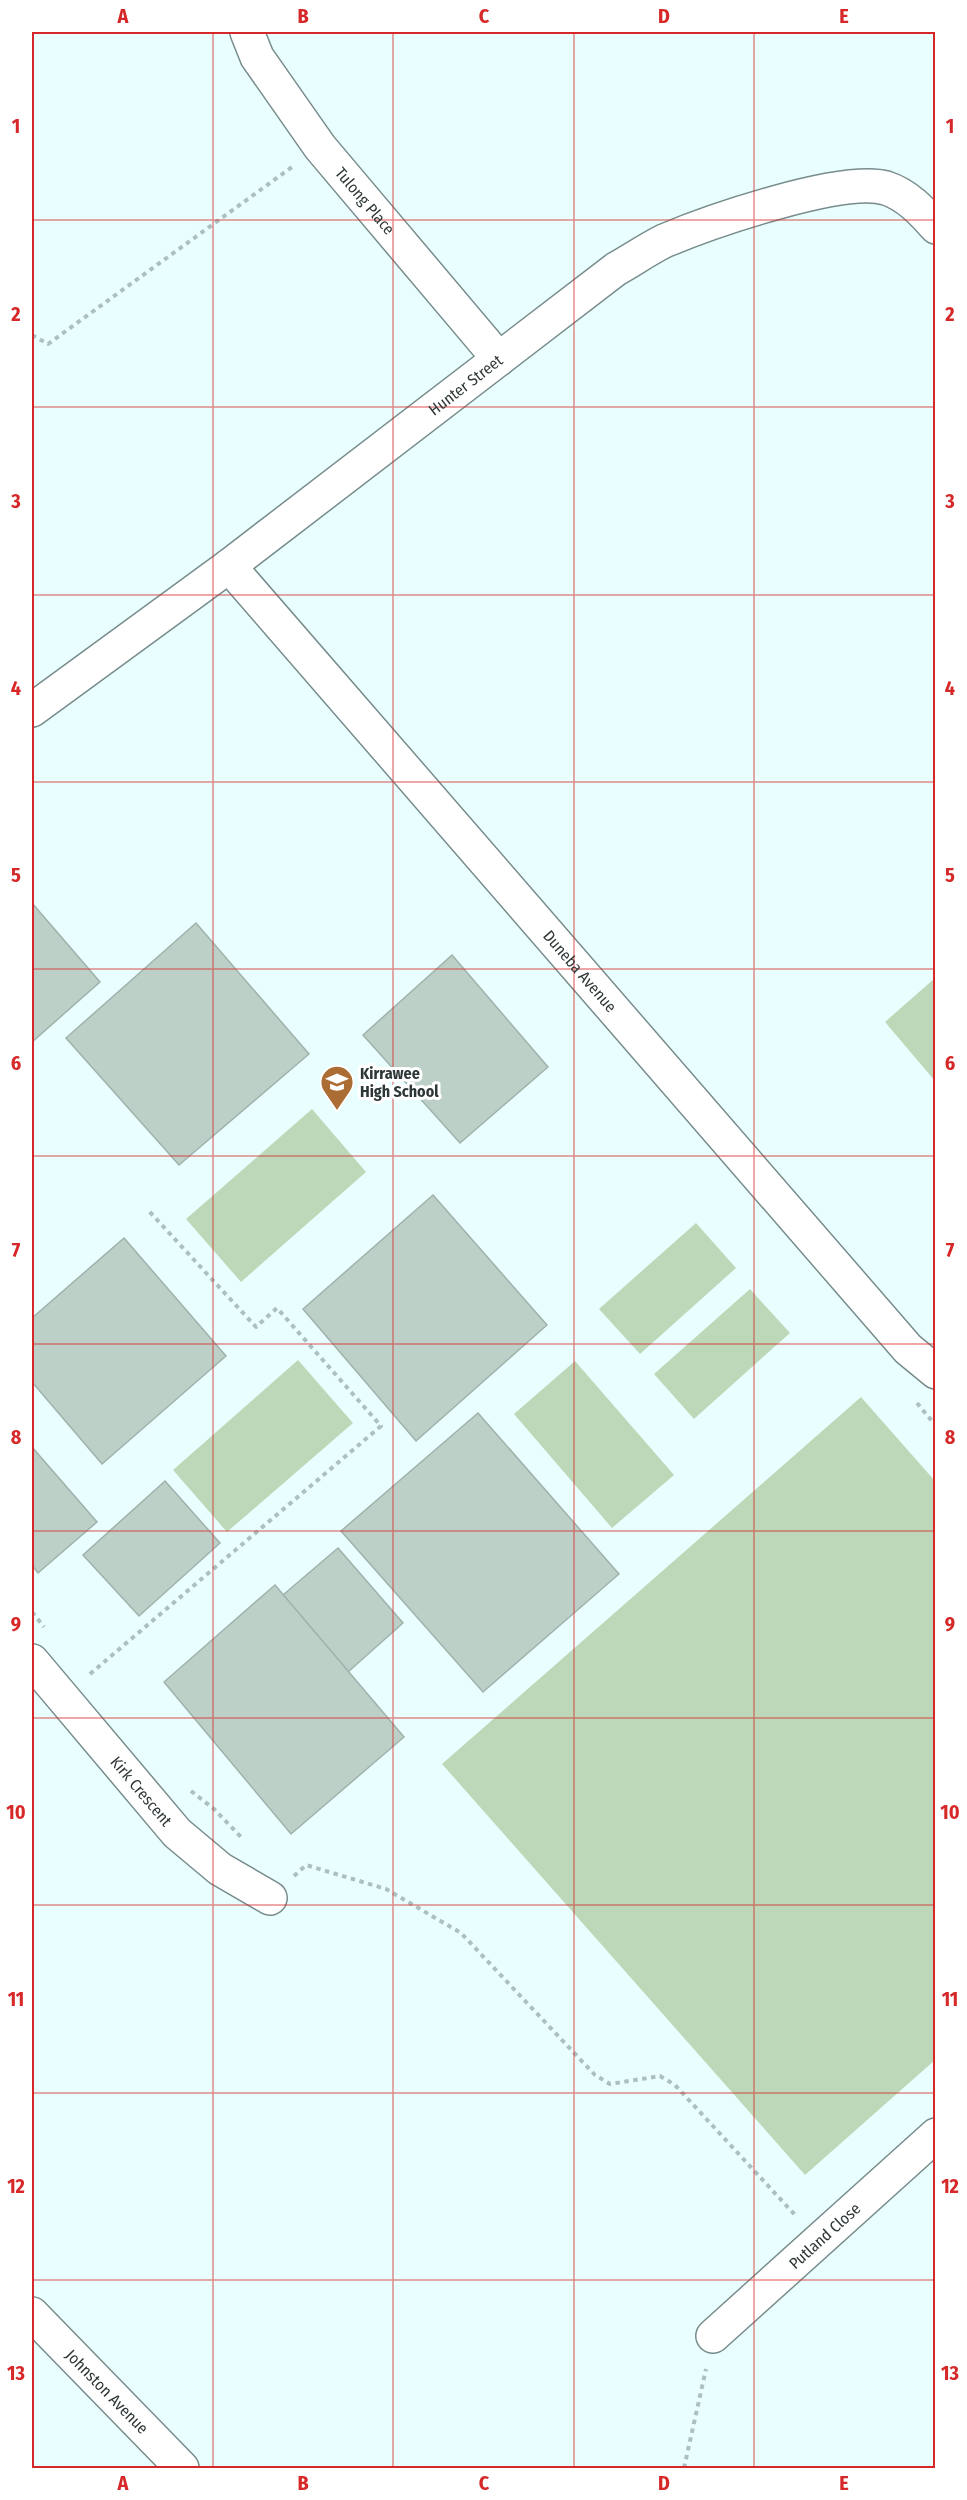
<svg xmlns="http://www.w3.org/2000/svg" width="967" height="2500" font-family="'Fira Sans Condensed',sans-serif">
<rect width="100%" height="100%" fill="#e9ffff"/>
<g fill="#bcd8b8">
<polygon points="935,978 935,1081 885,1022"/>
<polygon points="312,1109 366,1172 241,1282 186,1219"/>
<polygon points="696,1223 736,1268 640,1354 599,1309"/>
<polygon points="750,1289 790,1333 694,1419 654,1374"/>
<polygon points="298,1360 353,1423 227,1532 173,1470"/>
<polygon points="575,1361 674,1475 612,1528 514,1414"/>
<polygon points="861,1397 935,1481 935,2060 805,2175 442,1764"/>
</g>
<g fill="#bdd0c8" stroke="#a0b2ab" stroke-width="1.5">
<polygon points="32,903 100,982 32,1042"/>
<polygon points="196,923 309,1054 179,1165 66,1038"/>
<polygon points="452,955 548,1067 460,1143 363,1035"/>
<polygon points="433,1195 547,1325 416,1441 303,1309"/>
<polygon points="124,1238 226,1356 102,1464 32,1382 32,1318"/>
<polygon points="478,1413 619,1574 483,1692 341,1531"/>
<polygon points="32,1447 97,1522 38,1573 32,1565"/>
<polygon points="165,1481 220,1543 139,1616 83,1555"/>
<polygon points="338,1548 403,1623 348,1672 283,1595"/>
<polygon points="275,1585 404,1737 291,1834 164,1682"/>
</g>
<g fill="none" stroke-linecap="round" stroke-linejoin="round">
<defs>
<g id="minor">
<path id="s1" d="M 247,32 L 257,57 L 320,147 L 499,359"/>
<path id="s2" d="M 229,566 L 908,1349 L 936,1372"/>
<path id="s3" d="M 32,710 L 229,566 L 616,269 C 632,260 648,249 664,241 C 709,222 841,176 886,188 C 907,195 922,211 936,227"/>
<path id="s4" d="M 32,1661 L 177,1833 L 220,1869 L 270,1898"/>
<path id="s5" d="M 32,2314 L 182,2468"/>
<path id="s6" d="M 713,2336 L 936,2135"/>
</g>
</defs>
<use href="#minor" stroke="#788c8c" stroke-width="36"/>
<g stroke="#adbfbf" stroke-width="4" stroke-dasharray="4.5 4.5" stroke-linecap="butt">
<polyline points="32,335 48,344 292,167"/>
<polyline points="917,1403 936,1426"/>
<polyline points="32,1612 44,1627"/>
<polyline points="90,1674 381,1426 277,1308 256,1327 148,1210"/>
<polyline points="191,1791 214,1809 243,1839"/>
<polyline points="294,1876 306,1865 386,1889 461,1933 595,2075 610,2084 660,2076 675,2085 796,2216"/>
<polyline points="684,2468 706,2369"/>
</g>
<use href="#minor" stroke="#fff" stroke-width="33"/>
</g>
<path fill="none" stroke="#d62828" stroke-width="1.5" stroke-opacity="0.55" d="M 213,32 L 213,2468M 393,32 L 393,2468M 574,32 L 574,2468M 754,32 L 754,2468M 32,220 L 936,220M 32,407 L 936,407M 32,595 L 936,595M 32,782 L 936,782M 32,969 L 936,969M 32,1156 L 936,1156M 32,1344 L 936,1344M 32,1531 L 936,1531M 32,1718 L 936,1718M 32,1905 L 936,1905M 32,2093 L 936,2093M 32,2280 L 936,2280"/>
<defs>
<symbol id="school-pin" viewBox="-11 -11 22 30"><path d="M0 17L-7.5 6A9.5 9.5 0 1 1 7.5 6Z" fill="#ac6d34" stroke="#fff"/><path d="M0-5L7-2L0 1L-7-2ZM-4 1L0 2.5L4 1V4Q0 6-4 4Z" fill="#fff"/></symbol>
</defs>
<g fill-rule="evenodd">
<use href="#school-pin" x="318" y="1063" width="38" height="52"/>
</g>
<g text-anchor="middle" dominant-baseline="central" stroke-width="6" stroke-linejoin="round" paint-order="stroke">
<g font-size="16" fill="#2e3737" stroke="#fff">
<text stroke="none"><textPath href="#s1" startOffset="207">Tulong Place</textPath></text>
<text stroke="none"><textPath href="#s3" startOffset="542">Hunter Street</textPath></text>
<text stroke="none"><textPath href="#s2" startOffset="536">Duneba Avenue</textPath></text>
<text stroke="none"><textPath href="#s4" startOffset="170">Kirk Crescent</textPath></text>
<text stroke="none"><textPath href="#s6" startOffset="150">Putland Close</textPath></text>
<text stroke="none"><textPath href="#s5" startOffset="108">Johnston Avenue</textPath></text>
</g>
<g font-size="16" font-weight="bold" fill="#2e3737" stroke="#fff" text-anchor="start">
<text x="360" y="1073">Kirrawee<tspan x="360" dy="18">High School</tspan></text>
</g>
</g>
<rect width="967" height="2500" fill="none" stroke="#ffffff" stroke-width="66"/>
<rect x="33" y="33" width="901" height="2434" fill="none" stroke="#d62828" stroke-width="2"/>
<g font-size="20" text-anchor="middle" font-weight="bold" fill="#d62828">
<text x="123" y="23">A</text>
<text x="303" y="23">B</text>
<text x="484" y="23">C</text>
<text x="664" y="23">D</text>
<text x="844" y="23">E</text>
<text x="16" y="133">1</text>
<text x="950" y="133">1</text>
<text x="16" y="321">2</text>
<text x="950" y="321">2</text>
<text x="16" y="508">3</text>
<text x="950" y="508">3</text>
<text x="16" y="695">4</text>
<text x="950" y="695">4</text>
<text x="16" y="882">5</text>
<text x="950" y="882">5</text>
<text x="16" y="1070">6</text>
<text x="950" y="1070">6</text>
<text x="16" y="1257">7</text>
<text x="950" y="1257">7</text>
<text x="16" y="1444">8</text>
<text x="950" y="1444">8</text>
<text x="16" y="1631">9</text>
<text x="950" y="1631">9</text>
<text x="16" y="1819">10</text>
<text x="950" y="1819">10</text>
<text x="16" y="2006">11</text>
<text x="950" y="2006">11</text>
<text x="16" y="2193">12</text>
<text x="950" y="2193">12</text>
<text x="16" y="2380">13</text>
<text x="950" y="2380">13</text>
<text x="123" y="2490">A</text>
<text x="303" y="2490">B</text>
<text x="484" y="2490">C</text>
<text x="664" y="2490">D</text>
<text x="844" y="2490">E</text>
</g>
</svg>
